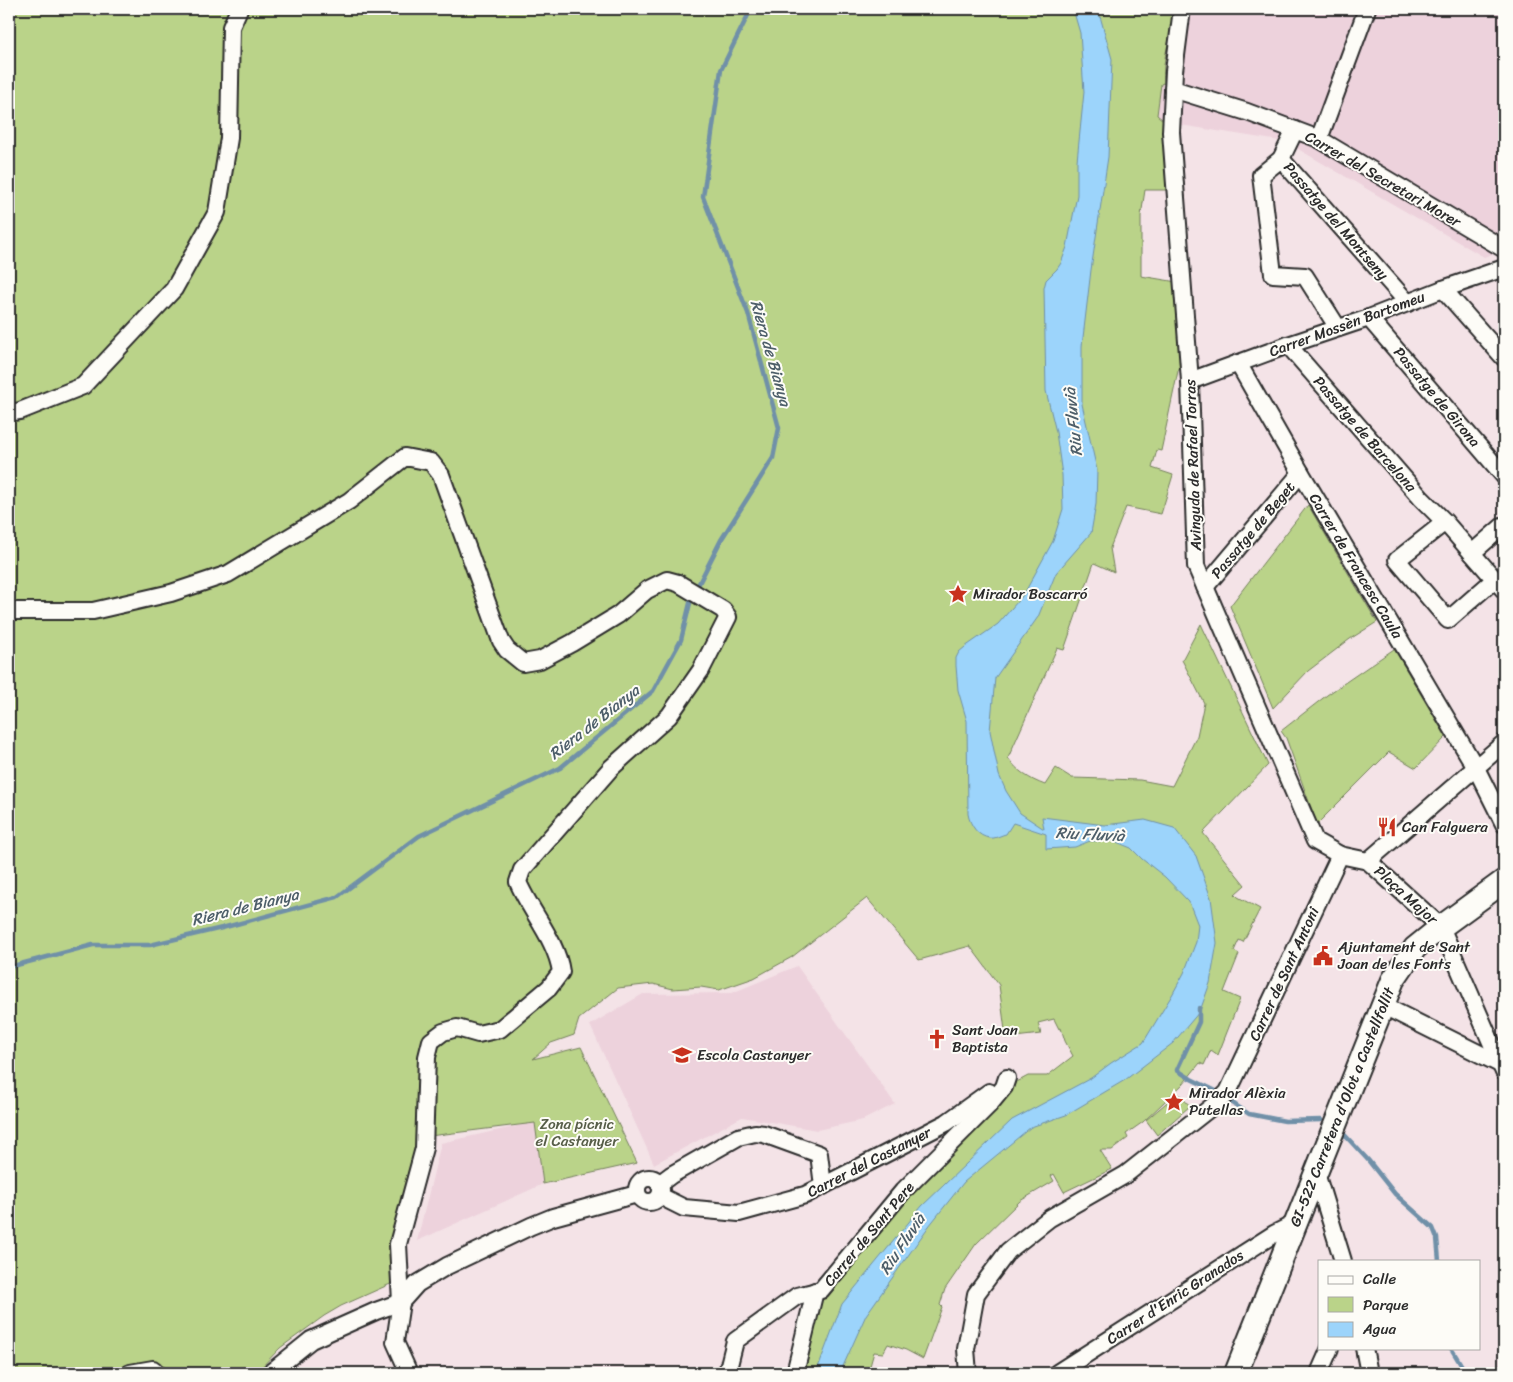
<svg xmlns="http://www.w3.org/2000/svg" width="1513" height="1382" font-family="Sriracha,sans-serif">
<rect width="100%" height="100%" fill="#f4e3e7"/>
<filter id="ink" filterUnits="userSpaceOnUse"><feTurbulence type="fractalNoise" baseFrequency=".02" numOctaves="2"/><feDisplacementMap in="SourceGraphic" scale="10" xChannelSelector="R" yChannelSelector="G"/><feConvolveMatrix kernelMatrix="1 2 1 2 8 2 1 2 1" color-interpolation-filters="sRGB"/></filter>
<g filter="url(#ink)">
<g fill="#edd2dc">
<polygon points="1171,9 1504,9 1504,250 1484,257 1286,142 1156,121"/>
<polygon points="797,966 895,1104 863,1120 817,1130 742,1117 654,1164 590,1025 643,994 732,993"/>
<polygon points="535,1122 543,1184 417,1241 441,1143"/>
</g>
<g fill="#bad389" stroke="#727f5a">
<path d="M 9,9 L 1176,9 C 1172,34 1161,58 1164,84 L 1163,83 L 1161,84 L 1157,115 L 1163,120 L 1165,119 L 1171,190 L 1145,190 L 1141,216 L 1141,276 L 1177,282 L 1183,360 L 1178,371 L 1161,451 L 1157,450 L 1152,468 L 1173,475 L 1161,514 L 1126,507 L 1110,548 L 1114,572 L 1094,563 L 1064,650 L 1057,648 L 1008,758 C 1018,772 1029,779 1045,785 L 1056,768 L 1072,778 L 1140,780 L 1172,786 L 1197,736 L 1204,703 L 1182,660 L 1201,624 L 1268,765 L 1203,833 L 1245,885 L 1235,894 L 1238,897 L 1260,909 L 1243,942 L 1239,940 L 1234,951 L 1239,954 L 1224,992 L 1240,999 L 1218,1055 L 1211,1050 L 1204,1065 L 1200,1063 L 1183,1084 L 1143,1122 L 1126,1134 L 1128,1138 L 1112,1150 L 1100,1150 L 1112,1169 L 1064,1192 L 1054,1174 L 1051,1176 L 1054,1181 L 1020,1201 L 976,1244 L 945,1289 L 940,1305 L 942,1307 L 923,1359 L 906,1350 L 888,1344 L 883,1353 L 874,1352 L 868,1373 L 801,1373 L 815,1314 L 828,1288 L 903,1195 L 1013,1084 L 1028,1076 L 1047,1076 L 1073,1056 L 1065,1041 L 1061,1028 L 1059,1029 L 1054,1019 L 1038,1023 L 1041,1034 L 1006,1038 L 999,985 L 970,946 L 919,960 L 867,898 L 792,957 L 754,978 L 719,990 L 701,987 L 673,989 L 653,984 L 618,988 L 579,1019 L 574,1035 L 551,1043 L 533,1059 L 581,1047 L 637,1163 L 543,1184 L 535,1123 L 429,1136 L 406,1233 L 406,1277 L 341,1306 L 324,1316 L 280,1348 L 256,1373 L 9,1373 Z"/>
<polygon points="1308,505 1377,622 1350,639 1308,671 1273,708 1230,606"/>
<polygon points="1394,649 1446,737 1416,768 1389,752 1317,824 1286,738 1281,731 1327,695"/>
<polygon points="1178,1093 1190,1106 1157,1135 1146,1120"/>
</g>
<path fill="#9cd4fb" stroke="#6f90a8" d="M 1073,9 L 1098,9 L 1112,59 L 1108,157 L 1091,270 L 1082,346 L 1082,404 L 1097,470 L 1096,504 L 1091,533 L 1056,573 L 1038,617 L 995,678 L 990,731 L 999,775 L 1006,791 L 1020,813 L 1044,829 L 1042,817 L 1105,825 L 1145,820 L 1174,828 L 1196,856 L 1211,898 L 1217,943 L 1210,983 L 1200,1011 L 1173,1043 L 1125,1080 L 1066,1115 L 1031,1127 L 964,1182 L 929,1226 L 866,1315 L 840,1373 L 816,1373 L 842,1304 L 922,1206 L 1012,1120 L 1091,1078 L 1111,1063 L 1143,1043 L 1172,995 L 1184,973 L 1196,942 L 1198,925 L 1189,902 L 1165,877 L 1142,859 L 1131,848 L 1114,841 L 1090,841 L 1075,847 L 1046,849 L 1046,834 L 1013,823 L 1006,834 C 1001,835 995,839 990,838 C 978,837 970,825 968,814 L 967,721 L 958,690 L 956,666 L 956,658 L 959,652 L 965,647 L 998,624 L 1024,594 L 1053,541 L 1063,509 L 1062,475 L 1056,432 L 1046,391 L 1044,288 L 1046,280 L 1057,269 L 1061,263 L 1067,247 L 1077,195 L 1077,161 L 1084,92 L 1080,33 Z"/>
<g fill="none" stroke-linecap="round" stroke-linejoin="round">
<g stroke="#6f90a8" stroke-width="4.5">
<polyline points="9,967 93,945 150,945 222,928 337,897 419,836 560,768 653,691 681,640 691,599 721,540 773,458 779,428 748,313 703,197 721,70 751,9"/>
<polyline points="1199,1008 1199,1022 1177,1070 1191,1079 1218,1092"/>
<polyline points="1228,1100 1249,1114 1285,1121 1321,1120"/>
<polyline points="1341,1131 1368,1160 1395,1194 1433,1228 1437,1238 1439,1261"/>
<polyline points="1451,1348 1466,1373"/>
</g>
<defs>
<g id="street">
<polyline points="1182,9 1174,71 1171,132 1190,381 1196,566 1315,841 1340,855 1368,861 1441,927 1504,1072"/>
<polyline points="1173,89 1247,112 1319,139 1504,249"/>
<polyline points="1319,139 1367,9"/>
<polyline points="1281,159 1295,130"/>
<polyline points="1443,289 1504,358"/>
<polyline points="1369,318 1504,476"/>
<polyline points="1338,328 1305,276 1273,274 1261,175 1281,159 1408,303"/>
<polyline points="1288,345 1421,498 1445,522"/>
<polyline points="1238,363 1301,473 1476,768 1504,824"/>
<polyline points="1190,381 1288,345 1369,318 1443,289 1504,268"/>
<polyline points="9,413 20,411 83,386 174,289 217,212 229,138 231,27 239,9"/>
<polyline points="1472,553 1504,525"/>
<polyline points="1495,579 1448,620 1397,560 1445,522 1504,590"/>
<polyline points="1205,587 1301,473"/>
<path d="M 9,611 L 93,611 L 171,593 L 228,574 L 349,501 L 405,457 L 431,462 L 441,475 L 501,641 L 507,650 L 523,663 L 540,660 L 572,643 L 618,615 L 647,590 L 667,580 L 678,583 L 723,610 L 728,617 L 701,670 L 669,716 L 611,768 L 522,870 L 518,882 C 530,911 557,941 561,972 L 549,988 L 500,1029 L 478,1034 L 457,1028 L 443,1032 L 431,1041 L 427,1057 L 424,1148 L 398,1244 L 401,1302 L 395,1342 L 409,1373"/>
<polyline points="1368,861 1504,743"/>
<polyline points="1384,1006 1500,1064"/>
<polyline points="1316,1173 1343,1261"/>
<circle cx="649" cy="1190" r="12"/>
<polyline points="659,1184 671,1175 738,1137 755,1133 764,1134 819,1154 823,1186"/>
<polyline points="660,1196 684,1208 739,1213 805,1195 946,1123 989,1092"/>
<polyline points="401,1302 417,1284 447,1266 531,1226 553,1217 637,1194"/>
<polyline points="1364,1348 1369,1373"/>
<polyline points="130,1373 153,1369 157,1373"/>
<polyline points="270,1373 311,1340 376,1311 401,1302"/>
<polyline points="727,1373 735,1341 797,1296 821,1290 903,1191 990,1104 1004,1087 1007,1078"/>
<polyline points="795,1373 815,1291"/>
<polyline points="968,1373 966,1349 976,1294 1008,1251 1050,1218 1125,1175 1219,1101 1228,1092 1340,855"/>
<polyline points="1057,1373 1274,1234 1294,1224"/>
<polyline points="1319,1373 1330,1348"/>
</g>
<polyline id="secondary" points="1236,1373 1393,980 1415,948 1441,927 1504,881"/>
</defs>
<use href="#street" stroke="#2b2b2b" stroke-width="20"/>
<use href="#secondary" stroke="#2b2b2b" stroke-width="26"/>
<use href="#street" stroke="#fdfcf7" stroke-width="16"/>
<use href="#secondary" stroke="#fdfcf7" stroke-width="22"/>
</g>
</g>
<defs>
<symbol id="sight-bare" viewBox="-9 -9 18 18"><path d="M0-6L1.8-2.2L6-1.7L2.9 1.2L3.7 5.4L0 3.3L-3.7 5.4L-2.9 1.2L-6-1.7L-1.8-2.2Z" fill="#c8321e" stroke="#fdfcf7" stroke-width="2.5" paint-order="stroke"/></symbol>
<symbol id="restaurant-bare" viewBox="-9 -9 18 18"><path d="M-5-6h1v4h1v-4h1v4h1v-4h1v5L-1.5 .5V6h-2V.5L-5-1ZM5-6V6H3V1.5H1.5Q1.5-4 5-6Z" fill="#c8321e" stroke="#fdfcf7" stroke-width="2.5" paint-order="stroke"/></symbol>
<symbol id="civic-bare" viewBox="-9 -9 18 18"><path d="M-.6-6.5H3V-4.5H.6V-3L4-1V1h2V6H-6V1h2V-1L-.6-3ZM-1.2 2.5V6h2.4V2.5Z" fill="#c8321e" stroke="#fdfcf7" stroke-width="2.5" paint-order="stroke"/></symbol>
<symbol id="church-bare" viewBox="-9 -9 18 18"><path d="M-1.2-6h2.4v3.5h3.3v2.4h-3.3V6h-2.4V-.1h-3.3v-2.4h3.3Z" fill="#c8321e" stroke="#fdfcf7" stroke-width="2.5" paint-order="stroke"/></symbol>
<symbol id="school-bare" viewBox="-9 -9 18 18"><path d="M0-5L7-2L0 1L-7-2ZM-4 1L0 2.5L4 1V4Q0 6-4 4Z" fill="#c8321e" stroke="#fdfcf7" stroke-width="2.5" paint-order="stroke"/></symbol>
</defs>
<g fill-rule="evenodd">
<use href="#sight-bare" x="944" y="580" width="28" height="28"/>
<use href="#restaurant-bare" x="1373" y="813" width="28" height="28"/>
<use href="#civic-bare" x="1309" y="942" width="28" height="28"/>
<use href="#church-bare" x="923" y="1025" width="28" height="28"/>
<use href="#school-bare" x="668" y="1041" width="28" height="28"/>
<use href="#sight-bare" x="1160" y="1088" width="28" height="28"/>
</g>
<g text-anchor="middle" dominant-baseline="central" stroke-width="4" stroke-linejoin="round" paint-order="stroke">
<g font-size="15" fill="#2b2b2b" stroke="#fdfcf7">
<text transform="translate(1383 179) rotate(30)">Carrer del Secretari Morer</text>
<text transform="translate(1336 221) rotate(49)">Passatge del Montseny</text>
<text transform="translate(1347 324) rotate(-20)">Carrer Mossèn Bartomeu</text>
<text transform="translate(1437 397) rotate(50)">Passatge de Girona</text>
<text transform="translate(1365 434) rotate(49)">Passatge de Barcelona</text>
<text transform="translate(1193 465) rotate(-92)">Avinguda de Rafael Torras</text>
<text transform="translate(1253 530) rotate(-50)">Passatge de Beget</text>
<text transform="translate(1356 566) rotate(59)">Carrer de Francesc Caula</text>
<text transform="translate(1406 895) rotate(42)">Plaça Major</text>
<text transform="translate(1284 974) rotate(-65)">Carrer de Sant Antoni</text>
<text transform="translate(1342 1107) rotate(-68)">GI-522 Carretera d'Olot a Castellfollit</text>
<text transform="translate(869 1162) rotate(-27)">Carrer del Castanyer</text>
<text transform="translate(869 1234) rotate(-50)">Carrer de Sant Pere</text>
<text transform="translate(1175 1297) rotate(-33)">Carrer d'Enric Granados</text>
</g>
<g font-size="15" fill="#2b2b2b" stroke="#fdfcf7" text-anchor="start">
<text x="973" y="594">Mirador Boscarró</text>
<text x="1402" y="827">Can Falguera</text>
<text x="1338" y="947">Ajuntament de Sant<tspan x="1338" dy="17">Joan de les Fonts</tspan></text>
<text x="952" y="1030">Sant Joan<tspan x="952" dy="17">Baptista</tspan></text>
<text x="697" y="1055">Escola Castanyer</text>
<text x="1189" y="1093">Mirador Alèxia<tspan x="1189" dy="17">Putellas</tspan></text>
</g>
<g font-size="15" fill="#565d47" stroke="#fdfcf7">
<text x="577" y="1124">Zona pícnic<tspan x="577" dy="17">el Castanyer</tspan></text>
</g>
<g font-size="16" font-style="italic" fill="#4d5e69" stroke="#fdfcf7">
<text transform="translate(771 353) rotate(74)">Riera de Bianya</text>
<text transform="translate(1073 422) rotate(-96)">Riu Fluvià</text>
<text transform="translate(594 722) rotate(-38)">Riera de Bianya</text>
<text transform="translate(1090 834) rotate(3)">Riu Fluvià</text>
<text transform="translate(245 907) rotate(-14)">Riera de Bianya</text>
<text transform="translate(902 1244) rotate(-56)">Riu Fluvià</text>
</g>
</g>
<rect width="1513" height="1382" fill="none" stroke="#fdfcf7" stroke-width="30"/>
<rect x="15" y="15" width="1483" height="1352" fill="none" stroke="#2b2b2b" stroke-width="2" filter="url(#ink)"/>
<rect x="1318" y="1260" width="162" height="90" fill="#fdfcf7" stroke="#a9a8a5"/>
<rect x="1328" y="1276" width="25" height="8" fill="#fdfcf7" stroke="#a9a8a5"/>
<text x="1363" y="1284" font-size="15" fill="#2b2b2b">Calle</text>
<rect x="1328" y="1297" width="25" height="15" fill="#bad389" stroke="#a9a8a5"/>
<text x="1363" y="1310" font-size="15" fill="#2b2b2b">Parque</text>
<rect x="1328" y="1322" width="25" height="15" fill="#9cd4fb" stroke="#a9a8a5"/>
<text x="1363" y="1334" font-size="15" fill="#2b2b2b">Agua</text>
</svg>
